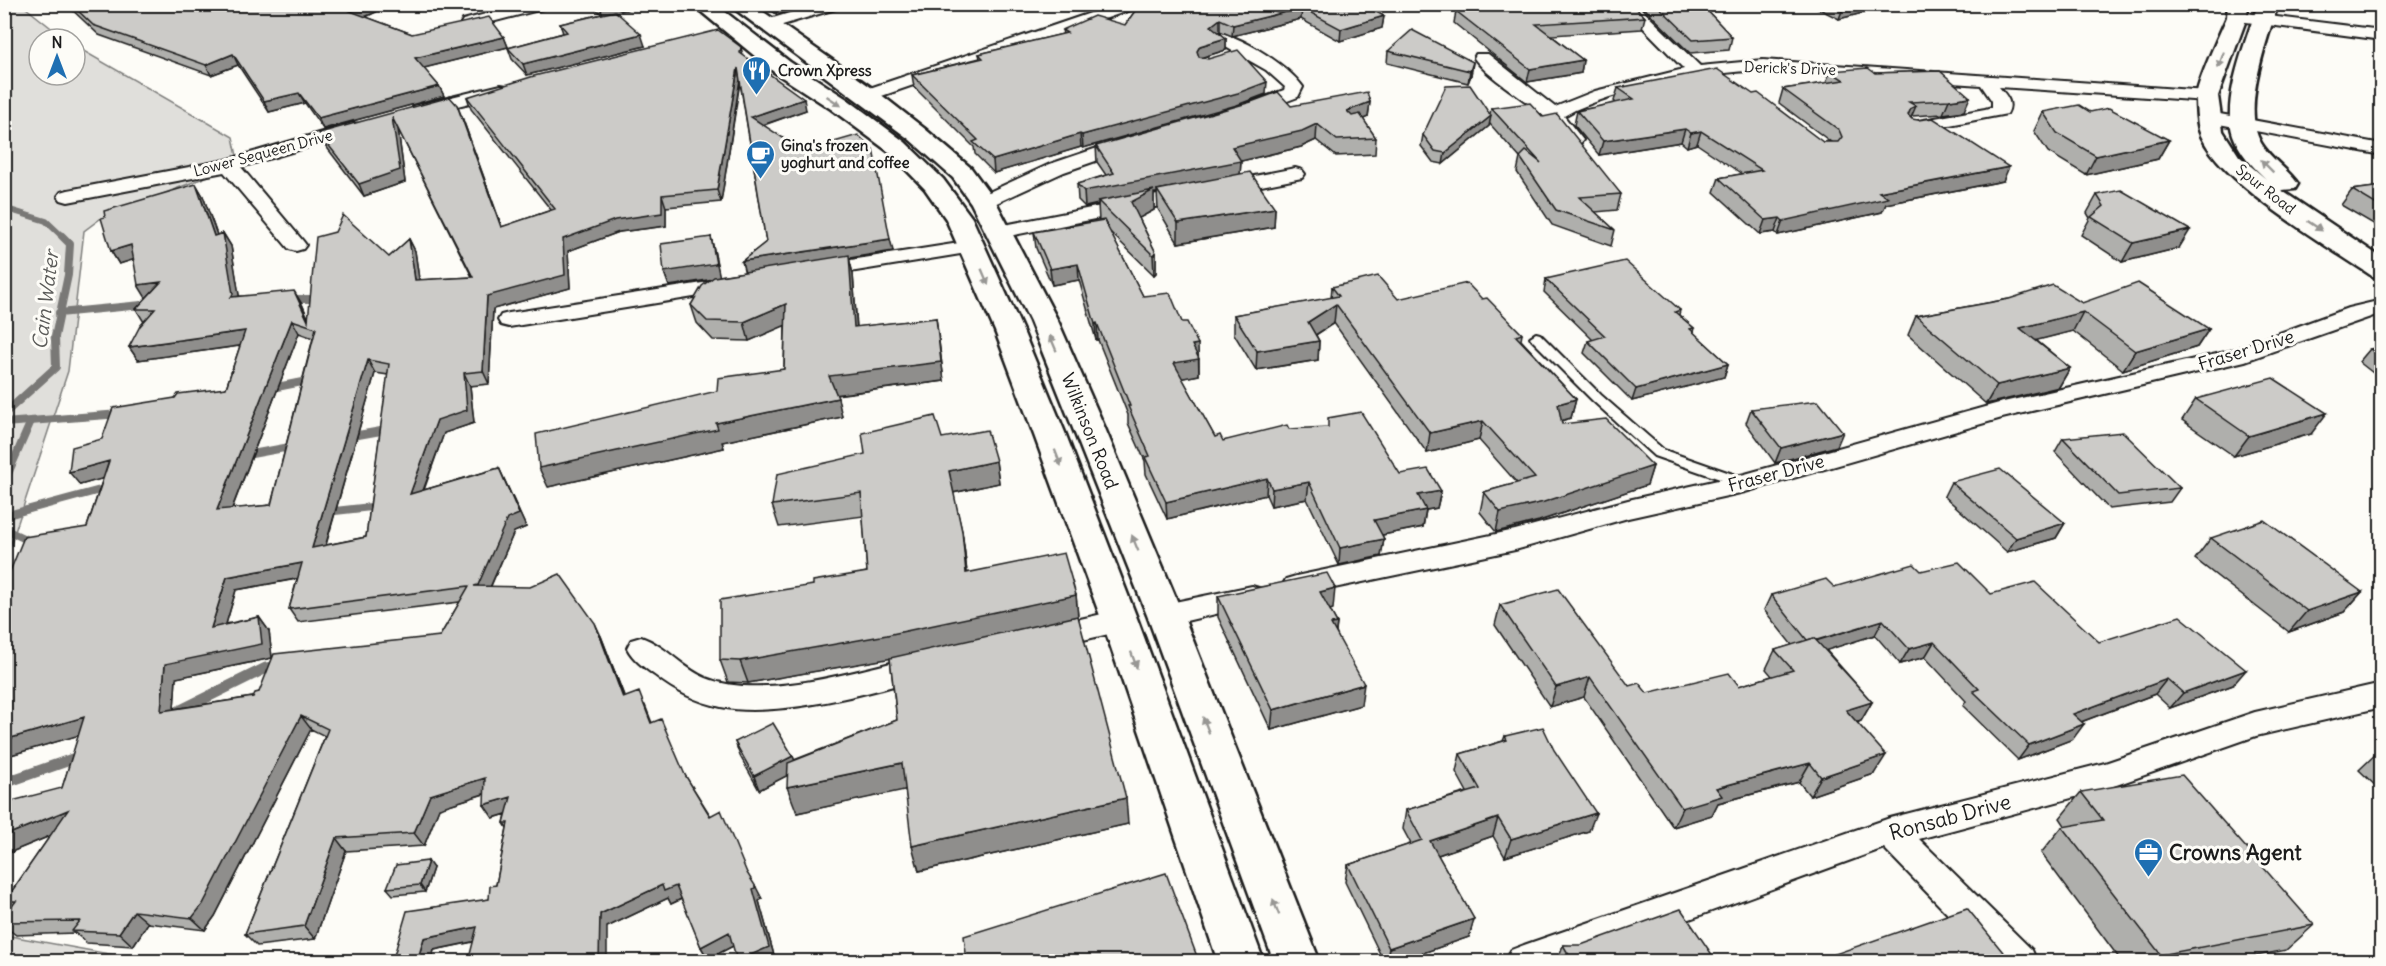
<svg xmlns="http://www.w3.org/2000/svg" width="2386" height="966" font-family="Delius,sans-serif">
<rect width="100%" height="100%" fill="#fdfcf7"/>
<filter id="ink" filterUnits="userSpaceOnUse"><feTurbulence type="fractalNoise" baseFrequency=".0167" numOctaves="2"/><feDisplacementMap in="SourceGraphic" scale="12" xChannelSelector="R" yChannelSelector="G"/><feConvolveMatrix kernelMatrix="1 2 1 2 8 2 1 2 1" color-interpolation-filters="sRGB"/></filter>
<g filter="url(#ink)">
<g fill="#e0dfdb" stroke="#7e7e7c" stroke-width="1.5">
<polygon points="21,4 65,39 39,39 39,75 75,75 75,46 233,137 237,156 216,173 100,219 84,231 68,371 5,562 4,5"/>
<polygon points="4,935 5,935 147,961 5,961"/>
</g>
<g fill="none" stroke-linecap="round" stroke-linejoin="round">
<g stroke="#797876" stroke-width="6">
<polyline points="4,69 8,74 4,77"/>
<polyline points="4,208 46,221 64,238"/>
</g>
<g stroke="#797876" stroke-width="8">
<polyline points="288,299 322,299"/>
<polyline points="59,313 152,304"/>
<polyline points="267,389 312,380"/>
<polyline points="4,414 56,367 55,337 68,275 70,244 62,236"/>
<polyline points="4,423 120,414"/>
<polyline points="347,437 392,429"/>
<polyline points="241,456 295,446"/>
<polyline points="4,483 31,421"/>
<polyline points="326,512 380,506"/>
<polyline points="4,516 111,487"/>
<polyline points="4,529 34,543"/>
</g>
<g stroke="#797876" stroke-width="11">
<polyline points="175,713 266,668 280,666"/>
<polyline points="4,783 81,756"/>
</g>
<defs>
<polygon id="service" points="1536,333 1540,334 1601,395 1664,450 1750,480 1752,483 1750,486 1740,486 1654,456 1593,401 1532,340 1530,337"/>
<g id="minor">
<polygon points="524,4 552,4 550,7 469,28 461,23 463,20"/>
<polygon points="819,4 844,4 842,7 766,30 758,25 760,22"/>
<polygon points="1117,4 1141,4 1139,7 873,99 861,99 858,95 861,91"/>
<path d="M 1620,4 L 1636,4 L 1700,66 L 1763,60 L 2207,91 L 2213,92 L 2216,96 L 2213,100 L 2207,101 L 1999,87 C 2006,95 2014,103 2007,114 L 1913,132 L 1907,131 L 1904,127 L 1907,123 L 1985,109 L 1992,107 L 1992,101 L 1981,85 L 1763,70 C 1700,73 1634,85 1575,110 L 1564,116 L 1583,140 L 1580,144 C 1563,148 1558,128 1546,118 C 1526,99 1489,79 1474,58 L 1476,54 L 1488,54 L 1555,107 L 1595,91 L 1684,69 Z"/>
<polygon points="2237,12 2382,30 2382,40 2231,20 2229,17"/>
<path d="M 1221,33 C 1246,39 1288,66 1303,87 L 1298,97 L 1258,112 L 1246,112 L 1243,108 L 1246,104 L 1284,90 L 1285,87 L 1266,70 L 1215,41 L 1213,38 L 1215,35 Z"/>
<polygon points="501,85 507,86 510,90 507,94 420,115 414,114 411,110 414,106"/>
<polygon points="2209,112 2382,144 2382,155 2203,121 2200,117 2203,113"/>
<polygon points="353,123 359,124 362,128 359,132 241,167 303,241 306,245 303,249 296,251 289,249 224,172 68,202 61,200 58,196 61,192 68,190 226,160"/>
<polygon points="1130,137 1136,139 1139,143 1136,147 1064,172 990,206 976,206 973,202 976,198 1050,164"/>
<polygon points="1295,168 1302,170 1305,174 1302,178 999,238 992,236 989,232 992,228 999,226"/>
<polygon points="972,241 979,243 982,247 979,251 819,277 812,275 808,271 812,267 819,265"/>
<polygon points="735,278 743,279 746,284 743,289 509,327 501,325 498,320 501,315 509,313"/>
<polygon points="2382,300 2382,313 2245,361 2002,418 1745,492 1628,518 1515,550 1296,596 1286,593 1282,586 1286,579 1296,576 1515,530 1628,500 1745,474 1999,403 2230,351 2348,308"/>
<polygon points="1252,586 1262,589 1266,596 1262,603 1165,626 1155,623 1151,615 1155,607 1165,604"/>
<polygon points="1120,610 1130,613 1134,621 1130,629 1049,648 1039,645 1035,637 1039,629 1049,626"/>
<path d="M 641,637 C 665,645 682,668 706,678 C 764,702 867,668 926,654 L 936,657 L 941,665 L 936,673 C 882,691 777,719 721,707 C 697,702 675,691 656,676 C 645,668 633,660 627,648 L 631,640 Z"/>
<polygon points="2382,683 2382,707 2256,736 2105,789 1919,839 2032,950 2037,962 1994,962 1884,848 1572,962 1506,962 1511,950 1524,945 1890,818 2105,763 2255,712"/>
</g>
<g id="primary">
<polygon points="692,4 715,4 790,62 847,99 905,142 943,179 972,218 1023,331 1066,435 1138,621 1264,962 1218,962 1102,621 1034,435 995,331 946,219 925,189 889,152 831,109 774,72"/>
<polygon points="728,4 752,4 875,90 925,129 971,168 996,202 1058,321 1104,426 1183,615 1320,962 1274,962 1147,615 1072,426 1030,321 971,203 953,178 909,139"/>
<path d="M 2228,4 L 2248,4 L 2247,17 L 2218,96 L 2223,131 L 2239,156 L 2266,179 C 2253,167 2239,152 2233,135 C 2221,100 2247,39 2258,4 L 2278,4 C 2267,41 2241,108 2261,143 C 2271,160 2288,169 2298,184 L 2295,189 L 2281,190 L 2382,258 L 2382,278 L 2372,276 C 2328,246 2214,180 2199,130 C 2197,121 2196,107 2196,98 C 2196,84 2220,33 2227,17 Z"/>
</g>
</defs>
<use href="#service" stroke="#1c1c1c" stroke-width="4"/>
<use href="#minor" stroke="#1c1c1c" stroke-width="4"/>
<use href="#primary" stroke="#1c1c1c" stroke-width="5"/>
<use href="#service" fill="#fdfcf7" fill-rule="evenodd"/>
<use href="#minor" fill="#fdfcf7" fill-rule="evenodd"/>
<use href="#primary" fill="#fdfcf7" fill-rule="evenodd"/>
</g>
<g fill="#afafac" stroke="#1c1c1c" stroke-width="1.5" fill-rule="evenodd">
<polygon points="66,4 373,4 376,12 366,17 412,34 504,37 508,47 423,68 439,86 444,96 323,129 305,103 269,112 238,65 211,75 99,35"/>
<polygon points="588,4 651,4 616,12 645,46 527,75 512,59 508,48 563,33 560,24 602,14"/>
<polygon points="764,4 810,4 777,15"/>
<polygon points="1140,4 1361,4 1384,16 1382,28 1340,41 1301,19 1232,36 1220,31 1218,32 1226,38 1226,50 1201,58 1266,94 1237,105 1083,148 1081,147 994,173 975,154 974,147 914,87 912,75 980,58 979,54 1063,34 1062,30 1125,25"/>
<polygon points="1453,4 1633,4 1645,17 1642,29 1551,35 1583,60 1581,73 1527,82 1454,23 1456,11 1459,10 1453,5"/>
<polygon points="1640,4 1701,4 1732,37 1729,50 1690,53"/>
<polygon points="1809,4 1898,4 1839,19"/>
<path d="M 741,47 L 743,56 L 806,110 L 764,125 L 893,251 L 849,258 L 853,274 L 857,327 L 936,318 L 944,381 L 836,395 L 842,417 L 722,442 L 724,448 L 548,487 L 717,391 L 784,369 L 785,325 L 749,341 L 713,340 L 697,323 L 691,305 L 711,279 L 669,286 L 664,272 L 711,237 L 714,250 L 719,276 L 745,272 L 742,261 L 766,242 L 740,82 L 721,202 L 666,207 L 666,226 L 619,232 L 568,251 L 570,288 L 493,309 L 489,384 L 470,386 L 474,423 L 444,433 L 424,490 L 499,468 L 526,527 L 514,532 L 491,586 L 601,636 L 625,698 L 645,705 L 652,723 L 748,875 L 762,899 L 759,901 L 775,959 L 733,946 L 708,959 L 701,947 L 682,899 L 671,904 L 668,898 L 607,927 L 473,942 L 434,950 L 431,962 L 396,962 L 393,959 L 489,899 L 496,885 L 507,828 L 504,823 L 506,814 L 493,818 L 484,794 L 439,808 L 424,846 L 346,851 L 315,939 L 257,946 L 245,934 L 325,736 L 311,729 L 215,916 L 205,930 L 148,923 L 133,946 L 87,943 L 75,933 L 16,935 L 4,926 L 4,917 L 12,907 L 5,901 L 50,836 L 4,855 L 62,788 L 79,735 L 4,757 L 4,586 L 87,527 L 103,478 L 80,485 L 102,439 L 175,398 L 226,388 L 240,346 L 138,360 L 129,347 L 144,322 L 136,309 L 147,298 L 133,259 L 119,264 L 111,251 L 196,184 L 203,196 L 217,235 L 223,233 L 231,246 L 239,296 L 302,304 L 308,318 L 389,257 L 409,239 L 415,251 L 419,280 L 472,277 L 398,129 L 405,182 L 364,196 L 325,145 L 319,133 L 462,117 L 502,227 L 551,210 L 471,109 L 467,97 ZM 299,333 L 313,338 L 271,505 L 232,509 ZM 375,373 L 388,375 L 366,537 L 326,545 ZM 297,579 L 289,609 L 298,622 L 460,602 L 440,636 L 259,692 L 253,697 L 174,709 L 176,678 L 272,658 L 269,631 L 259,617 L 226,624 L 236,590 Z"/>
<polygon points="1388,51 1473,62 1471,75 1468,83 1387,63"/>
<polygon points="1830,71 1875,73 1940,71 1964,111 1943,114 1912,116 1911,118 2003,181 1886,204 1882,212 1778,235 1775,232 1760,234 1714,192 1719,178 1742,174 1697,144 1687,147 1681,142 1599,155 1574,125 1577,111 1616,103 1614,101 1618,88 1823,142 1831,142 1779,103 1783,89 1826,83"/>
<polygon points="1370,102 1368,117 1363,119 1376,138 1375,154 1336,156 1316,140 1301,147 1241,161 1240,174 1275,208 1274,227 1178,243 1158,209 1157,193 1154,193 1154,210 1139,218 1156,253 1156,273 1154,275 1110,232 1143,296 1182,322 1199,359 1199,375 1182,378 1215,437 1223,441 1289,429 1441,491 1437,508 1426,510 1423,527 1382,535 1384,539 1381,556 1339,565 1307,499 1271,506 1266,495 1167,519 1146,474 1145,461 1128,423 1128,415 1098,340 1096,340 1079,280 1052,285 1036,248 1034,232 1099,221 1098,204 1085,207 1078,200 1077,184 1106,175 1097,162 1096,146 1291,106"/>
<polygon points="1491,108 1543,117 1621,194 1617,210 1595,212 1615,230 1611,246 1552,225 1517,172 1520,158 1490,124 1489,126 1443,164 1433,162 1421,146 1423,135 1490,114"/>
<polygon points="2043,112 2090,112 2169,140 2158,159 2086,175 2048,152 2034,131"/>
<polygon points="2382,186 2382,229 2341,205 2352,190"/>
<polygon points="2097,195 2179,248 2122,262 2081,235 2090,218 2087,213"/>
<polygon points="1546,279 1680,310 1679,315 1694,328 1693,332 1728,364 1724,377 1632,401 1584,353 1588,341 1593,340 1544,292"/>
<polygon points="1332,287 1398,299 1482,299 1522,334 1521,340 1576,399 1571,418 1561,421 1562,424 1653,466 1647,485 1539,521 1496,532 1480,512 1484,492 1517,483 1479,440 1427,453 1334,323 1316,335 1319,341 1318,360 1256,370 1234,334 1234,315 1331,298"/>
<polygon points="2009,299 2082,303 2209,329 2197,347 2123,370 2073,331 2036,340 2070,368 2059,387 1986,404 1908,335 1916,316"/>
<polygon points="2382,347 2382,380 2359,362 2370,349"/>
<polygon points="2196,399 2311,434 2234,456 2182,420"/>
<polygon points="1751,409 1837,446 1775,463 1746,423"/>
<polygon points="942,438 996,461 999,483 953,493 962,531 967,572 1076,595 1078,617 1128,824 919,871 905,789 797,813 788,775 759,790 740,756 735,742 793,756 794,760 897,720 890,658 748,683 728,682 720,660 813,585 867,572 863,516 779,527 772,505"/>
<polygon points="2063,438 2180,488 2170,502 2109,509 2055,452"/>
<polygon points="1951,482 2065,523 2056,538 2007,552 1944,496"/>
<polygon points="2211,538 2362,592 2344,612 2289,632 2195,559"/>
<polygon points="1921,571 1991,594 2099,642 2233,685 2170,708 2155,694 2081,722 2073,739 2018,760 1963,706 1966,701 1925,657 1900,664 1875,635 1826,650 1872,702 1861,721 1857,723 1874,774 1810,796 1799,782 1718,803 1712,815 1673,827 1584,697 1550,707 1495,625 1500,605 1629,686 1647,693 1739,686 1772,676 1766,669 1775,650 1792,645 1764,610 1771,595 1834,587"/>
<polygon points="1218,596 1333,609 1330,610 1337,623 1336,632 1361,705 1271,730 1218,617"/>
<polygon points="1505,736 1589,831 1505,857 1493,836 1438,855 1474,919 1469,937 1397,962 1384,962 1345,882 1348,865 1411,844 1403,829 1406,810 1467,792 1456,772 1460,754 1503,741"/>
<polygon points="2382,749 2382,792 2359,770 2380,750"/>
<polygon points="2081,792 2314,925 2286,950 2226,962 2122,962 2041,853 2062,827 2066,827 2060,818"/>
<polygon points="433,868 425,892 393,895 387,888"/>
<polygon points="1563,945 1717,962 1557,962"/>
<polygon points="1835,954 2011,962 1830,962"/>
</g>
<g fill="#8f8e8c" stroke="#1c1c1c" stroke-width="1.5">
<polygon points="367,4 373,4 376,12 355,21 350,11"/>
<polygon points="599,4 651,4 603,15"/>
<polygon points="774,4 810,4 777,15"/>
<polygon points="1856,4 1898,4 1839,19 1843,8"/>
<polygon points="1302,8 1301,19 1232,36 1233,25"/>
<polygon points="1384,16 1382,28 1340,41 1341,29"/>
<polygon points="1220,19 1220,31 1211,38 1211,26"/>
<polygon points="641,34 645,46 527,75 523,64"/>
<polygon points="504,37 508,47 420,69 415,58"/>
<polygon points="1226,38 1226,50 1200,58 1197,63 1197,51 1200,46"/>
<polygon points="233,54 238,65 211,75 206,65"/>
<polygon points="1583,60 1581,73 1527,82 1530,69"/>
<polygon points="1473,62 1471,75 1468,83 1470,71"/>
<polygon points="738,68 740,79 721,202 717,190"/>
<polygon points="1267,82 1266,94 1237,105 1083,148 1082,135"/>
<polygon points="439,86 444,96 323,129 318,118"/>
<polygon points="299,93 305,103 269,112 264,101"/>
<polygon points="1970,97 1964,111 1943,114 1949,100"/>
<polygon points="804,99 806,110 754,128 751,117"/>
<polygon points="1370,102 1368,117 1346,127 1347,111"/>
<polygon points="457,105 462,117 506,239 501,227"/>
<polygon points="1916,106 1910,120 1905,122 1911,108"/>
<polygon points="1491,116 1489,126 1443,164 1445,153"/>
<polygon points="392,117 398,129 405,182 364,196 359,184"/>
<polygon points="1317,124 1316,140 1301,147 1241,161 1240,176 1157,190 1157,193 1154,193 1154,210 1132,222 1098,201 1098,204 1085,207 1084,191 1232,147"/>
<polygon points="1685,129 1681,142 1599,155 1603,141"/>
<polygon points="1701,131 1697,144 1687,147 1691,133"/>
<polygon points="1080,134 1081,147 994,173 993,160"/>
<polygon points="2169,140 2158,159 2086,175 2096,156"/>
<polygon points="2009,167 2003,181 1886,204 1882,212 1778,235 1783,221 1879,192"/>
<polygon points="196,184 203,196 222,249 214,236"/>
<polygon points="662,195 666,207 666,226 619,232 568,251 570,288 493,309 489,384 483,371 487,296 563,239"/>
<polygon points="1275,208 1274,227 1178,243 1178,223"/>
<polygon points="1780,218 1775,232 1760,234 1765,220"/>
<polygon points="2190,230 2179,248 2122,262 2133,243"/>
<polygon points="223,233 231,246 241,307 231,297"/>
<polygon points="711,237 714,250 720,278 669,286 664,272"/>
<polygon points="409,239 415,251 421,293 415,280"/>
<polygon points="890,239 893,251 849,258 853,274 858,346 745,274 742,261"/>
<polygon points="131,245 139,258 119,264 111,251"/>
<polygon points="1156,253 1156,273 1154,275 1153,255"/>
<polygon points="1078,264 1079,280 1052,285 1050,269"/>
<polygon points="161,282 146,298 138,285"/>
<polygon points="294,291 302,304 312,327 308,321"/>
<polygon points="786,304 791,323 749,341 744,322"/>
<polygon points="1336,304 1334,323 1306,341 1308,322"/>
<polygon points="2083,312 2073,331 2010,347 2020,328"/>
<polygon points="936,318 944,381 833,395 829,376"/>
<polygon points="292,320 299,333 226,524 217,510"/>
<polygon points="1097,323 1098,340 1096,340 1095,324"/>
<polygon points="2209,329 2197,347 2123,370 2135,351"/>
<polygon points="245,331 253,344 138,360 129,347"/>
<polygon points="1319,341 1318,360 1256,370 1257,351"/>
<polygon points="1198,344 1199,375 1174,380 1174,363 1192,345"/>
<polygon points="368,360 375,373 321,561 312,548"/>
<polygon points="1728,364 1724,377 1632,401 1636,389"/>
<polygon points="2070,368 2059,387 1986,404 1997,385"/>
<polygon points="464,373 470,386 474,423 444,433 417,507 410,494 437,420"/>
<polygon points="838,398 842,417 722,442 724,448 548,487 539,468 716,423"/>
<polygon points="1576,399 1571,418 1553,423 1558,404"/>
<polygon points="2327,413 2311,434 2234,456 2249,436"/>
<polygon points="1483,421 1479,440 1427,453 1430,433"/>
<polygon points="1843,432 1837,446 1775,463 1781,448"/>
<polygon points="109,461 119,474 80,485 69,472"/>
<polygon points="996,461 999,483 952,493 949,471"/>
<polygon points="1653,466 1647,485 1539,521 1496,532 1500,512"/>
<polygon points="499,468 526,527 514,532 485,599 478,585"/>
<polygon points="1267,478 1266,495 1167,519 1166,502"/>
<polygon points="1309,482 1307,499 1271,506 1272,489"/>
<polygon points="1441,491 1437,508 1415,512 1418,495"/>
<polygon points="1426,510 1423,527 1372,537 1374,520"/>
<polygon points="2065,523 2056,538 2007,552 2016,538"/>
<polygon points="962,531 965,553 969,595 966,573"/>
<polygon points="1384,539 1381,556 1339,565 1340,548"/>
<polygon points="302,563 311,576 236,590 221,641 211,628 227,577"/>
<polygon points="1335,588 1333,609 1318,613 1320,592"/>
<polygon points="2362,592 2344,612 2289,632 2307,611"/>
<polygon points="1076,595 1078,617 893,658 748,683 740,661"/>
<polygon points="10,616 4,634 4,617"/>
<polygon points="259,617 269,631 272,658 176,678 173,724 161,711 165,664"/>
<polygon points="1883,620 1875,635 1802,658 1809,643"/>
<polygon points="595,623 601,636 630,712 623,698"/>
<polygon points="1337,623 1334,644 1331,624"/>
<polygon points="1934,642 1925,657 1900,664 1909,649"/>
<polygon points="2246,670 2233,685 2170,708 2183,693"/>
<polygon points="1590,677 1584,697 1550,707 1556,687"/>
<polygon points="2167,679 2155,694 2062,729 2073,714"/>
<polygon points="1364,684 1361,705 1271,730 1273,710"/>
<polygon points="1872,702 1861,721 1835,729 1846,710"/>
<polygon points="301,716 311,729 215,916 205,930 192,918"/>
<polygon points="84,717 97,730 4,757 4,740"/>
<polygon points="2084,724 2073,739 2018,760 2029,745"/>
<polygon points="1886,755 1874,774 1810,796 1821,777"/>
<polygon points="793,756 798,770 759,790 754,776"/>
<polygon points="902,763 909,789 797,813 787,787"/>
<polygon points="1810,763 1799,782 1718,803 1712,815 1673,827 1682,808 1716,788"/>
<polygon points="485,778 493,791 439,808 424,846 414,833 430,795"/>
<polygon points="511,797 519,810 493,818 484,805"/>
<polygon points="1126,798 1128,824 919,871 912,846"/>
<polygon points="68,810 81,823 4,855 4,836"/>
<polygon points="1596,813 1589,831 1505,857 1511,839"/>
<polygon points="1498,818 1493,836 1426,859 1430,841"/>
<polygon points="336,838 346,851 315,939 304,926"/>
<polygon points="428,861 433,868 425,892 420,885"/>
<polygon points="662,885 676,886 683,898 671,904 668,898 607,927 607,962 596,962 600,914"/>
<polygon points="756,887 762,899 759,901 775,959 770,962 737,962 753,889"/>
<polygon points="134,911 148,923 133,946 119,933"/>
<polygon points="1474,919 1469,937 1397,962 1386,962 1389,948"/>
<polygon points="477,927 486,939 434,950 431,962 425,962 419,955 424,938"/>
<polygon points="729,932 735,945 708,959 701,947"/>
</g>
<g fill="#cccbc8" stroke="#1c1c1c" stroke-width="1.5" fill-rule="evenodd">
<polygon points="71,4 367,4 350,11 412,34 489,17 504,37 415,58 439,86 318,118 299,93 264,101 233,54 206,65 93,25"/>
<polygon points="1140,4 1361,4 1384,16 1341,29 1302,8 1233,25 1220,19 1211,26 1226,38 1200,46 1197,51 1199,57 1208,59 1238,50 1267,82 1238,93 1082,135 1080,134 993,160 973,142 978,140 912,75 983,58 979,54 1067,33 1062,30 1094,16 1125,25"/>
<polygon points="1471,4 1632,4 1645,17 1536,24 1583,60 1530,69 1456,11 1475,8"/>
<polygon points="1656,4 1701,4 1732,37 1693,40"/>
<polygon points="1837,4 1856,4 1843,8"/>
<polygon points="615,11 641,34 523,64 508,48 567,32 560,24"/>
<path d="M 718,30 L 741,47 L 740,53 L 804,99 L 751,117 L 803,151 L 858,135 L 873,149 L 890,239 L 742,261 L 766,242 L 738,68 L 717,190 L 662,195 L 662,213 L 615,220 L 563,239 L 565,275 L 487,296 L 483,371 L 464,373 L 467,410 L 437,420 L 410,494 L 499,468 L 519,514 L 507,519 L 478,585 L 474,586 L 530,587 L 560,574 L 595,623 L 623,698 L 639,692 L 651,723 L 661,719 L 685,775 L 710,816 L 721,810 L 747,873 L 756,887 L 753,889 L 769,947 L 737,961 L 729,932 L 701,947 L 676,886 L 664,891 L 662,885 L 600,914 L 599,961 L 596,962 L 468,962 L 477,927 L 424,938 L 419,955 L 393,959 L 407,911 L 489,899 L 490,886 L 496,885 L 508,823 L 504,823 L 511,797 L 484,805 L 485,778 L 430,795 L 414,833 L 336,838 L 304,926 L 245,934 L 328,729 L 301,716 L 203,904 L 192,918 L 134,911 L 119,933 L 72,931 L 80,921 L 4,922 L 4,917 L 16,901 L 5,901 L 68,810 L 4,836 L 4,803 L 62,788 L 84,717 L 4,740 L 4,628 L 10,616 L 4,617 L 4,586 L 24,537 L 87,527 L 109,461 L 69,472 L 72,447 L 102,439 L 113,408 L 175,398 L 178,394 L 226,388 L 245,331 L 129,347 L 140,326 L 155,309 L 136,309 L 161,282 L 138,285 L 131,245 L 111,251 L 101,218 L 105,217 L 104,211 L 196,184 L 214,236 L 223,233 L 233,294 L 231,297 L 294,291 L 308,321 L 316,237 L 335,232 L 343,215 L 389,257 L 409,239 L 415,280 L 473,277 L 392,117 L 400,170 L 359,184 L 319,133 L 450,97 L 457,105 L 501,227 L 555,209 L 467,97 L 534,76 ZM 292,320 L 316,328 L 271,505 L 217,510 ZM 368,360 L 389,364 L 366,537 L 312,548 ZM 302,563 L 289,609 L 469,586 L 440,636 L 274,654 L 259,692 L 255,693 L 253,697 L 161,711 L 165,664 L 262,644 L 259,617 L 211,628 L 227,577 Z"/>
<polygon points="1412,30 1473,62 1470,71 1388,51"/>
<polygon points="1868,68 1875,73 1940,71 1970,97 1949,100 1909,102 1916,106 1911,108 1908,115 1912,119 1918,120 1933,118 2009,167 1879,192 1888,198 1783,221 1780,218 1765,220 1719,178 1762,170 1701,131 1691,133 1685,129 1603,141 1577,111 1634,99 1618,88 1717,69 1753,94 1758,93 1823,142 1838,142 1842,137 1839,130 1783,89 1844,80 1830,71"/>
<polygon points="1470,85 1491,116 1445,153 1435,151 1423,135 1446,86"/>
<polygon points="1278,92 1291,106 1367,92 1370,102 1347,111 1352,116 1360,114 1376,138 1337,140 1317,124 1302,131 1232,147 1241,161 1084,191 1077,184 1114,173 1096,146 1251,102"/>
<polygon points="1530,103 1543,117 1557,114 1621,194 1579,197 1615,230 1556,210 1520,157 1526,151 1541,163 1491,108"/>
<polygon points="2079,105 2090,112 2109,108 2169,140 2096,156 2057,133 2043,112"/>
<polygon points="1250,172 1275,208 1178,223 1157,190"/>
<polygon points="2382,186 2382,208 2352,190"/>
<polygon points="1154,190 1131,202 1156,253 1153,255 1098,201"/>
<polygon points="2121,190 2190,230 2133,243 2091,217 2104,206 2097,195"/>
<polygon points="1104,220 1143,296 1170,293 1182,322 1187,322 1198,344 1192,345 1199,359 1174,363 1215,437 1220,435 1223,441 1287,425 1289,429 1328,427 1328,418 1361,412 1400,474 1428,469 1441,491 1418,495 1426,510 1374,520 1384,539 1340,548 1309,482 1272,489 1267,478 1166,502 1145,457 1150,456 1128,406 1130,406 1097,323 1095,324 1078,264 1050,269 1034,232"/>
<polygon points="711,237 716,264 664,272 661,244"/>
<polygon points="849,255 854,327 936,318 941,362 829,376 838,398 716,423 718,429 539,468 536,434 717,391 718,378 784,369 786,304 744,322 707,321 691,305 702,286 714,277"/>
<polygon points="1625,261 1680,310 1675,312 1694,328 1690,329 1728,364 1636,389 1588,341 1605,336 1546,279"/>
<polygon points="1378,276 1398,299 1467,283 1482,299 1487,298 1522,334 1516,336 1576,399 1558,404 1562,424 1606,419 1653,466 1544,502 1500,512 1484,492 1535,478 1483,421 1430,433 1336,304 1308,322 1319,341 1257,351 1234,315 1339,296 1332,287"/>
<polygon points="2138,283 2209,329 2135,351 2083,312 2020,328 2070,368 1997,385 1916,316 2009,299 2053,285 2082,303"/>
<polygon points="2382,347 2382,358 2370,349"/>
<polygon points="2273,378 2327,413 2249,436 2196,399"/>
<polygon points="1818,401 1843,432 1781,448 1751,409"/>
<polygon points="935,416 942,438 987,430 996,461 949,471 962,531 966,573 1064,553 1076,595 887,635 740,661 720,660 720,600 813,585 813,581 867,572 861,493 772,505 777,474 865,454 862,433"/>
<polygon points="2123,432 2180,488 2118,495 2063,438"/>
<polygon points="2000,469 2065,523 2016,538 1951,482"/>
<polygon points="2264,520 2362,592 2307,611 2211,538"/>
<polygon points="1959,562 1991,594 2035,582 2099,642 2180,616 2246,670 2183,693 2167,679 2073,714 2084,724 2029,745 1973,691 1979,689 1934,642 1909,649 1883,620 1817,640 1814,638 1807,640 1771,595 1826,579 1834,587 1914,564 1921,571"/>
<polygon points="1327,573 1335,588 1320,592 1337,623 1331,624 1364,684 1273,710 1218,596"/>
<polygon points="1558,589 1629,686 1639,683 1647,693 1729,673 1739,686 1793,670 1775,650 1814,638 1872,702 1846,710 1886,755 1821,777 1810,763 1716,788 1722,796 1682,808 1590,677 1556,687 1500,605"/>
<polygon points="1078,616 1126,798 912,846 902,763 787,787 788,763 897,720 890,658"/>
<polygon points="773,723 793,756 754,776 735,742"/>
<polygon points="1543,727 1554,750 1596,813 1511,839 1498,818 1430,841 1474,919 1389,948 1348,865 1422,840 1406,810 1480,789 1460,754 1507,740 1505,736"/>
<polygon points="2182,775 2314,925 2161,955 2062,827 2103,820 2081,792"/>
<polygon points="428,861 420,885 387,888 396,865"/>
<polygon points="1166,873 1199,962 967,962 964,936"/>
<polygon points="1967,908 2011,962 1841,962 1835,954"/>
<polygon points="1681,909 1717,962 1573,962 1563,945 1581,945"/>
</g>
<defs><path id="oneway-solid" d="M-6-.8H1V-3.2L6.5 0L1 3.2V.8H-6Z" transform="scale(1.5)"/></defs>
<g fill="#989794">
<use href="#oneway-solid" transform="translate(2221 60) rotate(110)"/>
<use href="#oneway-solid" transform="translate(834 101) rotate(34)"/>
<use href="#oneway-solid" transform="translate(2267 166) rotate(-135)"/>
<use href="#oneway-solid" transform="translate(2315 226) rotate(34)"/>
<use href="#oneway-solid" transform="translate(985 277) rotate(67)"/>
<use href="#oneway-solid" transform="translate(1053 343) rotate(-113)"/>
<use href="#oneway-solid" transform="translate(1058 458) rotate(69)"/>
<use href="#oneway-solid" transform="translate(1135 543) rotate(-112)"/>
<use href="#oneway-solid" transform="translate(1134 660) rotate(70)"/>
<use href="#oneway-solid" transform="translate(1206 725) rotate(-111)"/>
<use href="#oneway-solid" transform="translate(1276 907) rotate(-111)"/>
</g>
</g>
<defs>
<symbol id="restaurant-pin" viewBox="-11 -11 22 30"><path d="M0 17L-7.5 6A9.5 9.5 0 1 1 7.5 6Z" fill="#1f6fb2" stroke="#fdfcf7"/><path d="M-5-6h1v4h1v-4h1v4h1v-4h1v5L-1.5 .5V6h-2V.5L-5-1ZM5-6V6H3V1.5H1.5Q1.5-4 5-6Z" fill="#fff"/></symbol>
<symbol id="cafe-pin" viewBox="-11 -11 22 30"><path d="M0 17L-7.5 6A9.5 9.5 0 1 1 7.5 6Z" fill="#1f6fb2" stroke="#fdfcf7"/><path d="M-5.5-4.5H6V0H3Q3 3.5 0 3.5H-2.5Q-5.5 3.5-5.5 0ZM3-3.2v2h1.7v-2ZM-6 4.5H4V6H-6Z" fill="#fff"/></symbol>
<symbol id="office-pin" viewBox="-11 -11 22 30"><path d="M0 17L-7.5 6A9.5 9.5 0 1 1 7.5 6Z" fill="#1f6fb2" stroke="#fdfcf7"/><path d="M-6-3h4V-5.5h4V-3h4V5H-6ZM-1-4.5V-3h2v-1.5ZM-6 0V1H6V0Z" fill="#fff"/></symbol>
</defs>
<g fill-rule="evenodd">
<use href="#restaurant-pin" x="740" y="54" width="33" height="45"/>
<use href="#cafe-pin" x="744" y="138" width="33" height="45"/>
<use href="#office-pin" x="2132" y="836" width="33" height="45"/>
</g>
<g text-anchor="middle" dominant-baseline="central" stroke-width="6" stroke-linejoin="round" paint-order="stroke">
<g font-size="15" fill="#1c1c1c" stroke="#fdfcf7">
<text transform="translate(1790 68) rotate(2)">Derick's Drive</text>
<text transform="translate(263 153) rotate(-15)">Lower Sequeen Drive</text>
<text transform="translate(2266 189) rotate(38)">Spur Road</text>
</g>
<g font-size="15" font-weight="bold" fill="#1c1c1c" stroke="#fdfcf7" text-anchor="start">
<text x="778" y="70">Crown Xpress</text>
<text x="781" y="145">Gina's frozen<tspan x="781" dy="17">yoghurt and coffee</tspan></text>
</g>
<g font-size="18" fill="#1c1c1c" stroke="#fdfcf7">
<text transform="translate(2246 350) rotate(-17)">Fraser Drive</text>
<text transform="translate(1090 431) rotate(68)">Wilkinson Road</text>
<text transform="translate(1776 473) rotate(-15)">Fraser Drive</text>
</g>
<g font-size="20" font-style="italic" fill="#5a5a58" stroke="#fdfcf7">
<text transform="translate(45 300) rotate(-83)">Cain Water</text>
</g>
<g font-size="21" fill="#1c1c1c" stroke="#fdfcf7">
<text transform="translate(1950 817) rotate(-15)">Ronsab Drive</text>
</g>
<g font-size="21" font-weight="bold" fill="#1c1c1c" stroke="#fdfcf7" text-anchor="start">
<text x="2169" y="852">Crowns Agent</text>
</g>
</g>
<rect width="2386" height="966" fill="none" stroke="#fdfcf7" stroke-width="24"/>
<rect x="12" y="12" width="2362" height="942" fill="none" stroke="#1c1c1c" stroke-width="2" filter="url(#ink)"/>
<g transform="translate(57 57)"><circle r="28" fill="#fdfcf7" stroke="#a3a29f" stroke-width="1.5"/>
<path d="M0-4.5L10 22L0 15L-10 22Z" fill="#1f6fb2"/>
<text y="-9" font-size="16" font-weight="bold" text-anchor="middle" fill="#1c1c1c">N</text>
</g>
</svg>
